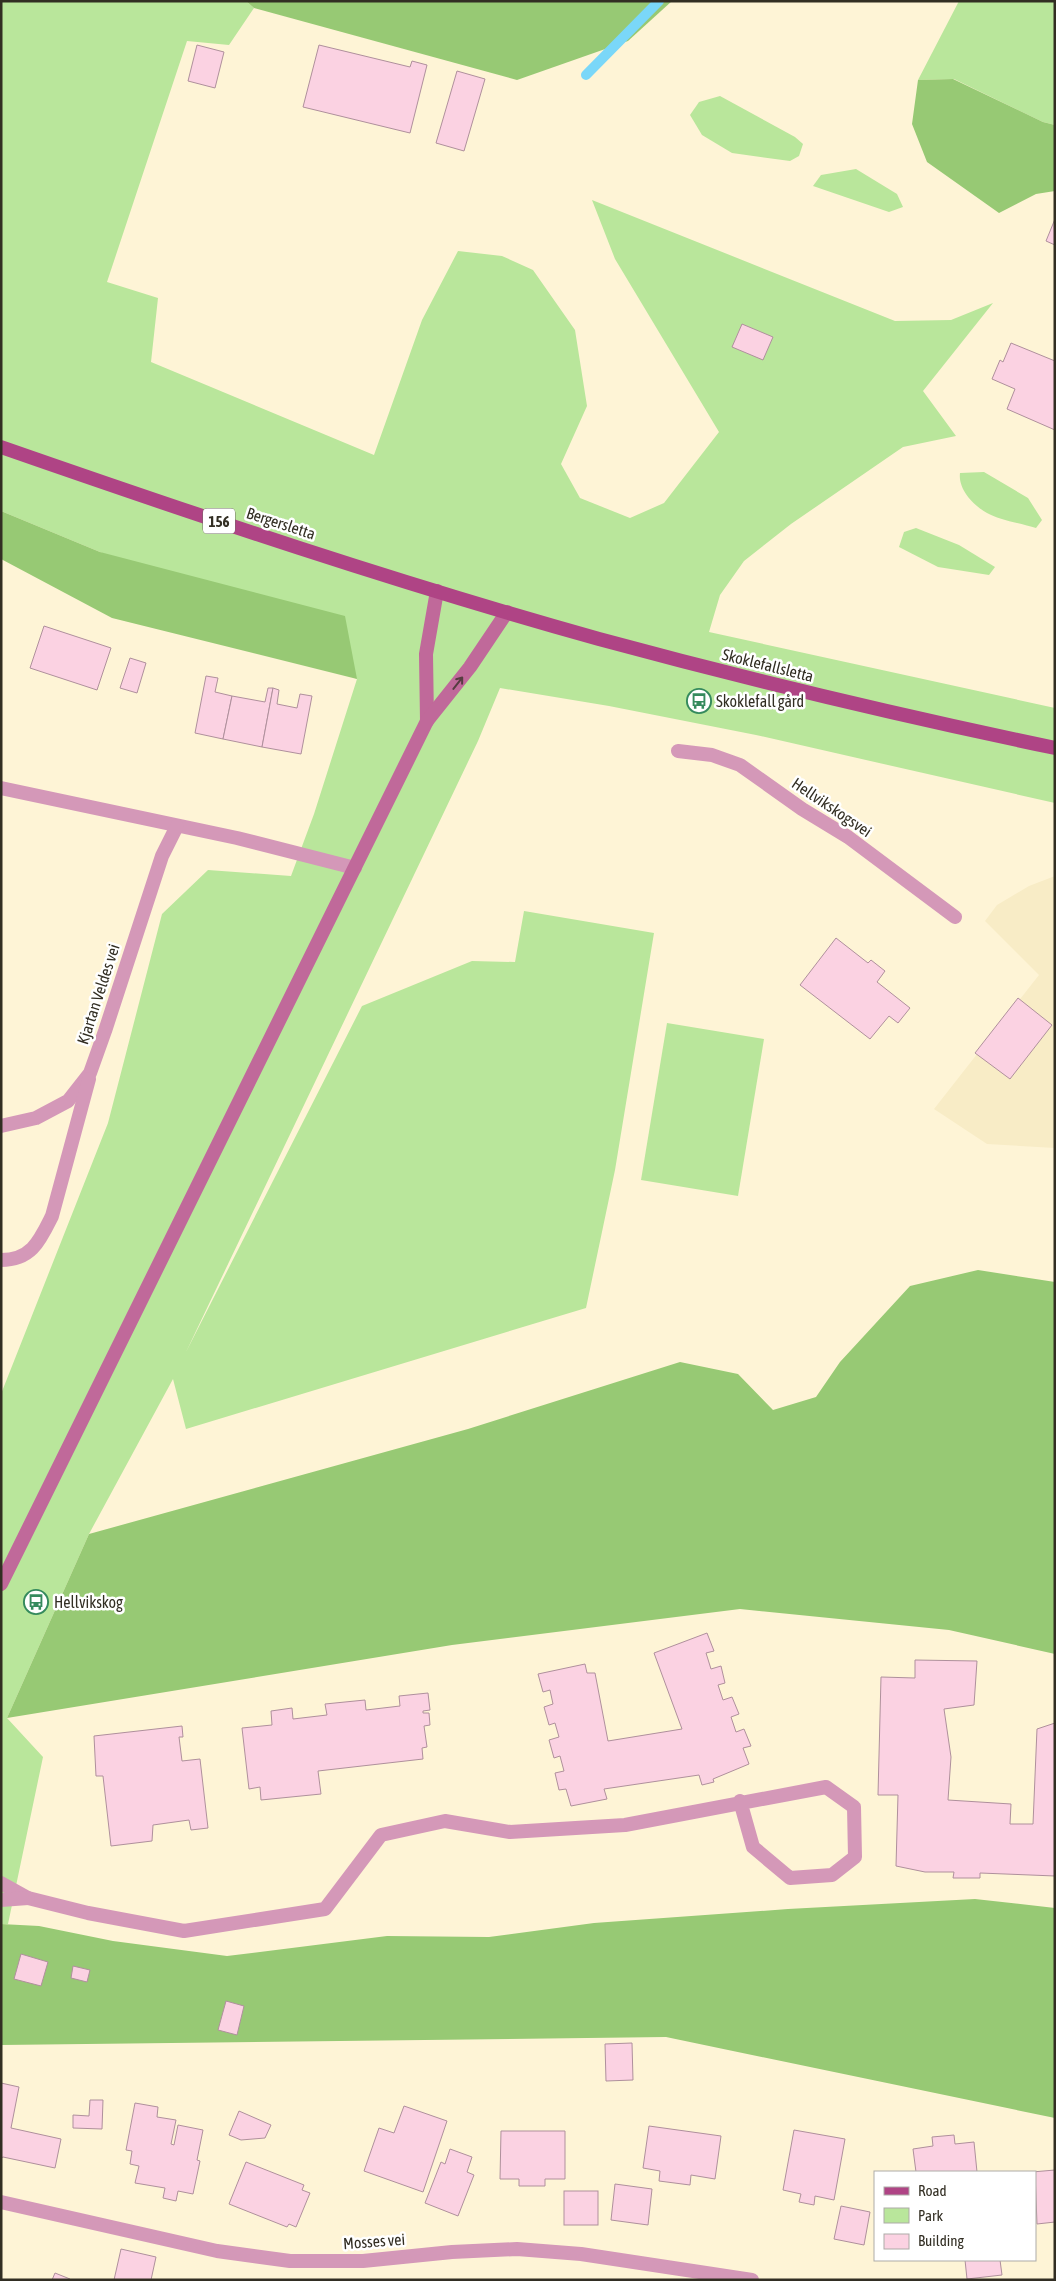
<svg xmlns="http://www.w3.org/2000/svg" width="1056" height="2281" font-family="'Asap Condensed',sans-serif">
<rect width="100%" height="100%" fill="#fef4d6"/>
<polygon fill="#f8ecc6" points="1055,876 1055,1148 987,1144 934,1109 1039,975 985,921 997,905 1029,886"/>
<g fill="#b9e69b">
<polygon points="1,1 246,1 254,8 229,45 187,41 107,282 158,298 151,362 374,455 422,320 458,251 502,256 533,270 575,330 587,406 561,464 580,498 630,518 664,503 719,432 615,259 592,200 895,321 951,320 993,303 923,391 956,436 903,447 791,524 744,561 720,595 709,632 1055,708 1055,803 756,735 609,706 500,688 478,741 186,1352 362,1006 472,961 515,962 524,911 654,933 615,1170 586,1308 186,1429 173,1379 89,1534 7,1718 43,1757 8,1924 1,1924 1,1394 108,1123 162,914 208,870 291,876 314,814 357,679 100,552 1,511"/>
<polygon points="959,1 1055,1 1055,125 1043,122 954,79 918,80"/>
<polygon points="720,96 795,137 803,144 799,156 790,161 732,153 702,135 690,115 699,102"/>
<polygon points="856,169 897,194 903,207 889,212 813,186 821,175"/>
<path d="M 984,472 L 1028,498 L 1042,520 L 1036,528 C 1023,524 999,520 987,513 C 973,505 958,489 960,473 Z"/>
<polygon points="916,528 959,545 995,567 989,575 938,567 899,547 904,532"/>
<polygon points="667,1023 764,1039 738,1196 641,1180"/>
</g>
<g fill="#97c974">
<polygon points="246,1 672,1 628,41 517,80 254,8"/>
<polygon points="953,79 1043,122 1055,125 1055,191 1036,194 999,213 927,162 912,124 918,80"/>
<polygon points="1,511 100,552 345,616 357,679 112,618 1,559"/>
<polygon points="978,1270 1055,1282 1055,1654 949,1630 740,1609 452,1645 7,1718 89,1534 468,1429 680,1362 738,1374 773,1410 816,1397 840,1362 910,1286"/>
<polygon points="975,1899 1055,1908 1055,2118 666,2037 1,2045 1,1924 39,1926 113,1941 227,1956 387,1936 489,1937 594,1923 788,1909"/>
</g>
<g fill="none" stroke-linecap="round" stroke-linejoin="round">
<polyline stroke="#7ad7f8" stroke-width="10" points="586,75 659,1"/>
</g>
<g fill="#fbd2e2" stroke="#af909c">
<polygon points="197,45 224,52 215,88 188,81"/>
<polygon points="319,45 410,67 412,61 427,65 410,133 303,107"/>
<polygon points="457,71 485,79 464,151 436,143"/>
<polygon points="1055,219 1055,245 1046,241"/>
<polygon points="742,324 773,337 763,360 732,347"/>
<polygon points="1011,343 1055,361 1055,430 1007,409 1015,389 992,379 1000,360 1003,362"/>
<polygon points="44,626 111,648 97,690 30,668"/>
<polygon points="130,658 146,663 137,693 120,688"/>
<polygon points="206,676 218,678 215,692 232,696 223,739 195,733"/>
<polygon points="268,688 273,688 262,747 223,739 232,696 265,702"/>
<polygon points="273,688 279,690 277,704 297,708 300,694 312,696 301,754 262,747"/>
<polygon points="836,938 868,963 871,960 885,971 877,982 910,1008 898,1023 889,1016 870,1039 800,985"/>
<polygon points="1018,998 1052,1025 1010,1079 975,1053"/>
<polygon points="707,1633 714,1651 706,1653 711,1669 721,1666 725,1683 718,1685 723,1700 732,1697 739,1714 731,1717 736,1732 744,1729 751,1746 743,1748 749,1764 713,1779 714,1782 702,1785 699,1775 604,1789 607,1799 571,1806 566,1789 559,1790 555,1773 564,1771 560,1756 554,1758 549,1740 559,1737 555,1723 549,1725 544,1707 553,1704 550,1690 543,1692 538,1674 585,1664 587,1673 595,1673 608,1741 682,1729 654,1653"/>
<polygon points="915,1660 977,1661 974,1705 944,1709 951,1757 948,1800 1011,1804 1010,1824 1033,1824 1037,1729 1055,1723 1055,1876 980,1873 980,1878 953,1878 954,1872 925,1872 896,1866 898,1795 878,1795 881,1677 915,1678"/>
<polygon points="428,1693 430,1710 423,1711 423,1713 429,1713 430,1725 424,1726 427,1747 422,1748 423,1759 318,1771 321,1794 261,1800 260,1787 249,1789 242,1728 272,1725 271,1711 292,1708 293,1719 327,1715 325,1704 365,1700 366,1710 400,1706 399,1696"/>
<polygon points="182,1726 183,1737 179,1737 182,1761 200,1759 208,1828 191,1830 189,1820 153,1825 152,1841 111,1846 103,1776 96,1776 94,1736"/>
<polygon points="21,1954 48,1962 41,1986 14,1979"/>
<polygon points="73,1966 90,1970 87,1982 71,1978"/>
<polygon points="226,2001 244,2006 237,2035 218,2030"/>
<polygon points="632,2043 633,2080 606,2081 605,2044"/>
<polygon points="1,2083 19,2087 11,2128 61,2139 55,2168 3,2157 1,2158"/>
<polygon points="90,2100 103,2100 102,2129 73,2128 73,2115 89,2116"/>
<polygon points="135,2103 158,2107 157,2117 176,2120 171,2144 174,2145 178,2125 203,2130 197,2160 200,2161 193,2194 178,2191 176,2201 163,2198 165,2188 135,2183 139,2166 130,2164 132,2151 126,2150"/>
<polygon points="404,2106 447,2121 423,2192 364,2171 379,2128 394,2133"/>
<polygon points="239,2111 271,2125 265,2138 241,2140 229,2135"/>
<polygon points="649,2126 721,2136 715,2179 691,2175 690,2185 659,2181 660,2171 643,2168"/>
<polygon points="794,2130 845,2139 834,2200 815,2196 814,2205 799,2202 801,2194 783,2190"/>
<polygon points="501,2131 565,2131 565,2179 545,2179 545,2186 519,2186 519,2179 500,2179"/>
<polygon points="954,2135 955,2144 974,2142 977,2172 916,2172 913,2149 933,2146 932,2137"/>
<polygon points="450,2149 472,2157 467,2172 474,2175 458,2216 425,2203 441,2162 445,2164"/>
<polygon points="246,2162 304,2185 302,2190 310,2193 296,2227 289,2224 287,2227 229,2204"/>
<polygon points="1055,2170 1055,2222 1037,2224 1035,2172 1032,2172"/>
<polygon points="615,2184 652,2189 648,2225 611,2220"/>
<rect x="564" y="2191" width="34" height="34"/>
<polygon points="841,2206 870,2212 864,2245 834,2239"/>
<polygon points="121,2249 156,2257 151,2280 114,2280"/>
<polygon points="965,2260 1000,2260 1002,2275 967,2279"/>
<polygon points="55,2273 70,2279 70,2280 52,2280"/>
</g>
<g fill="none" stroke-linecap="round" stroke-linejoin="round">
<g stroke="#d498b8" stroke-width="14">
<polyline points="678,751 712,755 740,765 802,809 848,837 955,917"/>
<polyline points="1,788 237,838 355,868"/>
<polyline points="1,1126 36,1118 68,1101 90,1073 105,1031 162,856 177,826"/>
<path d="M 1,1260 C 32,1260 40,1240 52,1216 L 89,1079"/>
<polyline points="1,1883 28,1898 88,1913 184,1931 325,1909 381,1835 445,1821 510,1832 625,1825 826,1787 854,1807 855,1857 832,1875 790,1878 753,1847 740,1801"/>
<polyline points="1,1900 28,1898"/>
<polyline points="1,2202 217,2251 290,2261 363,2261 452,2252 517,2249 581,2254 752,2280"/>
</g>
<g stroke="#c0699a" stroke-width="14">
<polyline points="427,721 426,654 437,591"/>
<polyline points="1,1584 427,721 470,667 507,612"/>
</g>
<path stroke="#af4485" stroke-width="14" d="M 1,447 C 199,516 398,583 599,639 C 750,680 902,716 1055,748"/>
</g>
<defs><path id="oneway-shaft" d="M-6 0H5M1.5-3L5.5 0L1.5 3" fill="none" stroke-width="1.6" stroke-linecap="round" stroke-linejoin="round" transform="scale(1.25)"/></defs>
<use stroke="#563d41" href="#oneway-shaft" transform="translate(458 683) rotate(-52)"/>
<defs>
<symbol id="bus-ring" viewBox="-11 -11 22 22"><circle r="9.5" fill="#fff" stroke="#358a5d" stroke-width="1.5"/><path d="M-5-6H5V4H4V6H2V4H-2V6H-4V4H-5ZM-3.5-4V0h7V-4ZM-3.5 1.2v1.5H-2V1.2ZM2 1.2v1.5H3.5V1.2Z" fill="#358a5d"/></symbol>
</defs>
<g fill-rule="evenodd">
<use href="#bus-ring" x="685" y="687" width="28" height="28"/>
<use href="#bus-ring" x="22" y="1588" width="28" height="28"/>
</g>
<g text-anchor="middle" dominant-baseline="central" stroke-width="5" stroke-linejoin="round" paint-order="stroke">
<rect fill="#fff" stroke="#706d65" stroke-width="1" x="203" y="508.5" width="32" height="25" rx="4"/>
<g font-size="15" font-weight="bold" fill="#322e23">
<text x="219" y="521">156</text>
</g>
<g font-size="16" fill="#322e23" stroke="#fff">
<text transform="translate(281 523) rotate(18)">Bergersletta</text>
<text transform="translate(768 665) rotate(14)">Skoklefallsletta</text>
<text transform="translate(832 807) rotate(34)">Hellvikskogsvei</text>
<text transform="translate(98 994) rotate(-72)">Kjartan Veldes vei</text>
<text transform="translate(374 2241) rotate(-4)">Mosses vei</text>
</g>
<g font-size="16" fill="#322e23" stroke="#fff" text-anchor="start">
<text x="716" y="701">Skoklefall gård</text>
<text x="54" y="1602">Hellvikskog</text>
</g>
</g>
<rect width="1056" height="2281" fill="none" stroke="#322e23" stroke-width="5"/>
<rect x="874" y="2171" width="162" height="90" fill="#ffffff" stroke="#adaba7"/>
<rect x="884" y="2187" width="25" height="8" fill="#af4485" stroke="#adaba7"/>
<text x="918" y="2196" font-size="15" fill="#322e23">Road</text>
<rect x="884" y="2208" width="25" height="15" fill="#b9e69b" stroke="#adaba7"/>
<text x="918" y="2221" font-size="15" fill="#322e23">Park</text>
<rect x="884" y="2234" width="25" height="15" fill="#fbd2e2" stroke="#adaba7"/>
<text x="918" y="2246" font-size="15" fill="#322e23">Building</text>
</svg>
